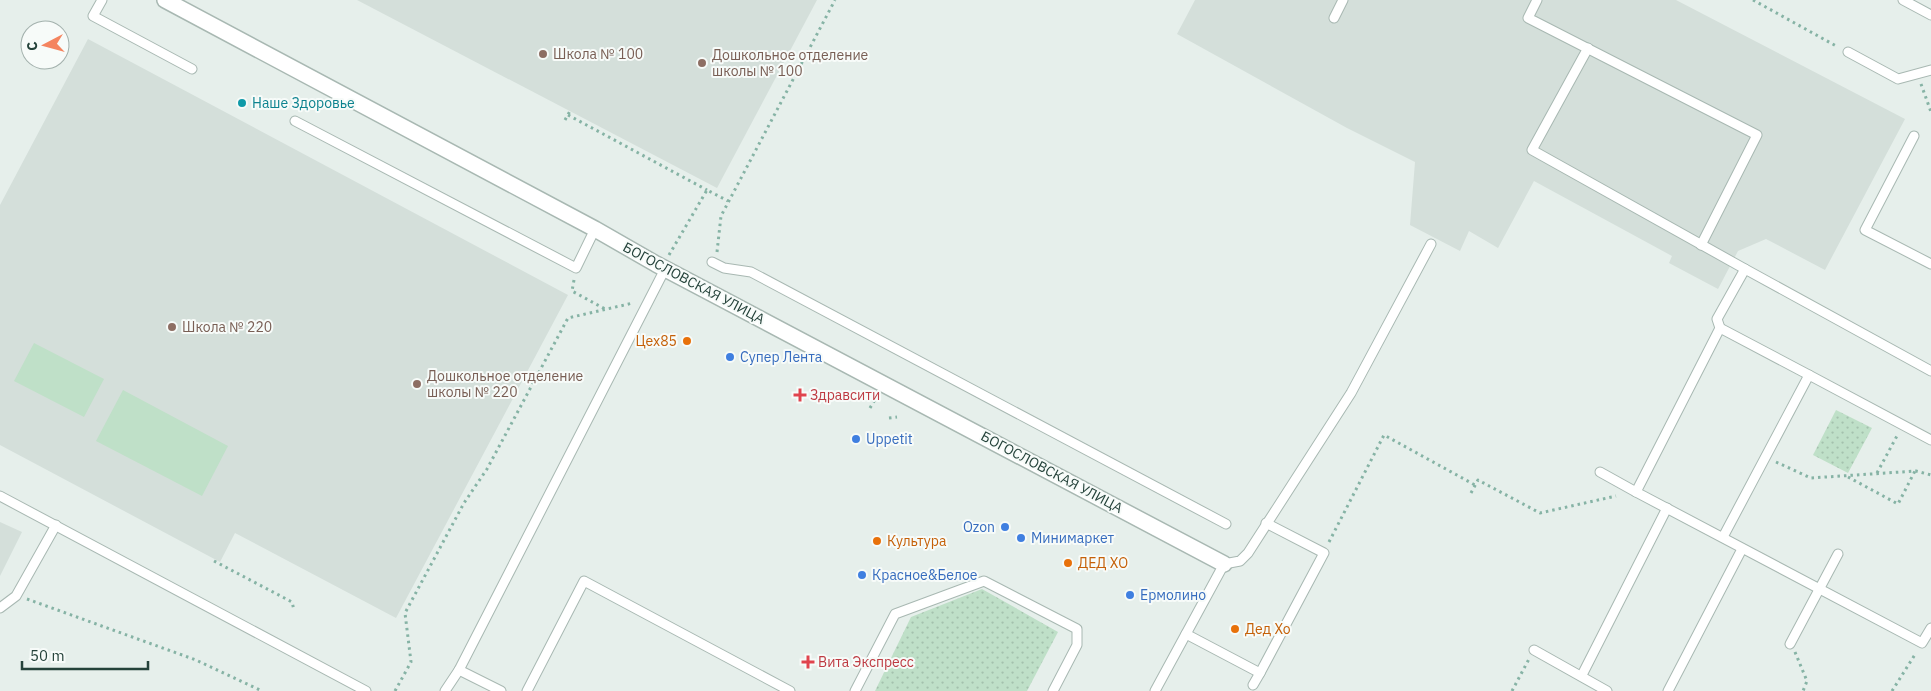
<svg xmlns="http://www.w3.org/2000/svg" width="1931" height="691" font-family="'IBM Plex Sans',sans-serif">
<defs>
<pattern id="grass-dots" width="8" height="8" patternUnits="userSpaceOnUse" patternTransform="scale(1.25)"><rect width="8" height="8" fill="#bfe0c8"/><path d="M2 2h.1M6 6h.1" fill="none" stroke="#a4c1ad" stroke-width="1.8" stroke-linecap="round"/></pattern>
</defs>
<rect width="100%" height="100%" fill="#e6efeb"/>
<g fill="#d4dfda">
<polygon points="357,0 817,0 717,188"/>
<polygon points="1195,0 1676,0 1905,119 1825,270 1766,239 1738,251 1718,289 1669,263 1672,256 1534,181 1498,248 1469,231 1460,251 1410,225 1415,162 1347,128 1177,34"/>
<polygon points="88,39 568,295 396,618 235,533 220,562 0,445 0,205"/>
<polygon points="0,522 22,532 0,576"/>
</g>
<g fill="url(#grass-dots)">
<polygon points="1836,410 1872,428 1848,473 1813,455"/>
<polygon points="982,589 1058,632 1027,691 875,691 911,617"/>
</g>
<g fill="#bfe0c8">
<polygon points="34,343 104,379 84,417 14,381"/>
<polygon points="123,390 228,446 202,496 96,441"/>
</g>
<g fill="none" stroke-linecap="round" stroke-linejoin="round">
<defs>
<g id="service">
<polyline points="102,0 93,16 192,69"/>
<polyline points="1537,0 1528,18 1757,135 1701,245"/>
<polyline points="1903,0 1931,15"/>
<polyline points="1334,18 1343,0"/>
<polyline points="1588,48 1532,150 1745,269"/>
<polyline points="1848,52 1898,79 1931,70"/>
<polyline points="295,121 576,268 595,229"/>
<polyline points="1914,136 1865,230 1931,264"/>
<polyline points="712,262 724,268 751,272 1226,524"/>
<polyline points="1720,328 1809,375"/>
<polyline points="1931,371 1745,269 1717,319 1720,328 1636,492 1922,643 1931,628"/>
<polyline points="1600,472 1636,492"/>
<polyline points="0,496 366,691"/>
<polyline points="1723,537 1809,375 1931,440"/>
<polyline points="0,608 16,596 56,525"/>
<polyline points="1186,634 1260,673 1324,553 1266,523"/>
<polyline points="1790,644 1838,554"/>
<polyline points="1534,650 1607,691"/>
<polyline points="459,670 501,691"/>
<polyline points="1582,675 1667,508"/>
<polyline points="1253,685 1260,673"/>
<polyline points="445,691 459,670 665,269"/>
<polyline points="527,691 584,581 790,691"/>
<polyline points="855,691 895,614 984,581 1077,629 1077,645 1053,691"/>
<polyline points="1155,691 1224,564 1240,561 1248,553 1351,393 1431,244"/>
<polyline points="1668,691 1742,549"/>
</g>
<polyline id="minor" points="165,0 595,229 656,264 1224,564"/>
</defs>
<use href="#service" stroke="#a8b8b2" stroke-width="11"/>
<use href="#minor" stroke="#a8b8b2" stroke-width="18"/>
<g stroke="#86b3a5" stroke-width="3" stroke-dasharray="2.5 4" stroke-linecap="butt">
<polyline points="1753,0 1838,47"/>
<polyline points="1921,84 1931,112"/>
<polyline points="568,115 707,190"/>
<polyline points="565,120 570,111"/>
<polyline points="717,252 721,216 835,0"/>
<polyline points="669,255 707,190 728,201"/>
<polyline points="574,280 572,291 605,309"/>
<polyline points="870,408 876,398"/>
<polyline points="889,418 897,417"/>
<polyline points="1776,462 1811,478 1916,471 1931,475"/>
<polyline points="1877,473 1898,434"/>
<polyline points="1848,477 1898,504 1915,471"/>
<polyline points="1471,493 1478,480 1540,513 1616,496"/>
<polyline points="1329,542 1384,435 1475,485"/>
<polyline points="214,561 292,602 294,610"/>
<polyline points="27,599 196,660 262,691"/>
<polyline points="1795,652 1807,681 1803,691"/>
<polyline points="395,691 411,662 405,613 464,503 487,469 568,318 633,303"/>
<polyline points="1512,691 1529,659"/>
<polyline points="1892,691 1916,653"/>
</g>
<use href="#service" stroke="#fff" stroke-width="9"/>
<use href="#minor" stroke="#fff" stroke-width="15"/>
</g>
<g fill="#8d6e63" stroke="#f7fbf9" stroke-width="2">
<circle cx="543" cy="54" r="5"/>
<circle cx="702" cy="63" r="5"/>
<circle cx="172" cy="327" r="5"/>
<circle cx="417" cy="384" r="5"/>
</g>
<circle fill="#0f9aa8" stroke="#f7fbf9" stroke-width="2" cx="242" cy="103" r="5"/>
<g fill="#e8710a" stroke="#f7fbf9" stroke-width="2">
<circle cx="687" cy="341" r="5"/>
<circle cx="877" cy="541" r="5"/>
<circle cx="1068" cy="563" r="5"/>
<circle cx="1235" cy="629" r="5"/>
</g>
<g fill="#3f7fe0" stroke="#f7fbf9" stroke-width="2">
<circle cx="730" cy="357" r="5"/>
<circle cx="856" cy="439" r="5"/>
<circle cx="1005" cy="527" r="5"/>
<circle cx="1021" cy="538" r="5"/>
<circle cx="862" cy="575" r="5"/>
<circle cx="1130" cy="595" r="5"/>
</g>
<g fill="#e0444e" stroke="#f7fbf9" stroke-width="2">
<path d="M797.5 387.5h5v5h5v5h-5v5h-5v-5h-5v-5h5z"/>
<path d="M805.5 654.5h5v5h5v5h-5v5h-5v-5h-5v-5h5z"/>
</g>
<g text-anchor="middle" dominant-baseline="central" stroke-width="4" stroke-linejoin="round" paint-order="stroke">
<g font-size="14" fill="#785e54" stroke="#f7fbf9" text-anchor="start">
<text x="553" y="54">Школа № 100</text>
<text x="712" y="55">Дошкольное отделение<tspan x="712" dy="16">школы № 100</tspan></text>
<text x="182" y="327">Школа № 220</text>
<text x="427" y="376">Дошкольное отделение<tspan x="427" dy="16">школы № 220</tspan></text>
</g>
<g font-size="14" fill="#0d838f" stroke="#f7fbf9" text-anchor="start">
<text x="252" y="103">Наше Здоровье</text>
</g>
<g font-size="14" fill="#24423a" stroke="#f7fbf9">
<text transform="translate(694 283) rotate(28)">БОГОСЛОВСКАЯ УЛИЦА</text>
<text transform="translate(1052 472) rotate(28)">БОГОСЛОВСКАЯ УЛИЦА</text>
</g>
<g font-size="14" fill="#c56008" stroke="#f7fbf9" text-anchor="start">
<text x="677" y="341" text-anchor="end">Цех85</text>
<text x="887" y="541">Культура</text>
<text x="1078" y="563">ДЕД ХО</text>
<text x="1245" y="629">Дед Хо</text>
</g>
<g font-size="14" fill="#366cbe" stroke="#f7fbf9" text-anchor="start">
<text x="740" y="357">Супер Лента</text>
<text x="866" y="439">Uppetit</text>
<text x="995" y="527" text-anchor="end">Ozon</text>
<text x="1031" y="538">Минимаркет</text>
<text x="872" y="575">Красное&amp;Белое</text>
<text x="1140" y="595">Ермолино</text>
</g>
<g font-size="14" fill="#be3a42" stroke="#f7fbf9" text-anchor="start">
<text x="810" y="395">Здравсити</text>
<text x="818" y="662">Вита Экспресс</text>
</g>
</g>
<g transform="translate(45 45) rotate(264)"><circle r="24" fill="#f7fbf9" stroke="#a3b1ad"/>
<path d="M0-4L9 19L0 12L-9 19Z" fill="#f4845f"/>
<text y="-8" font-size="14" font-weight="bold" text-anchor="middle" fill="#24423a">С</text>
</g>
<path d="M22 661v8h126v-8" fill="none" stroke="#24423a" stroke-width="2.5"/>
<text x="30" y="661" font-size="15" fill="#24423a" stroke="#f7fbf9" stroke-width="4" paint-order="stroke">50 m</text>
</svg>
